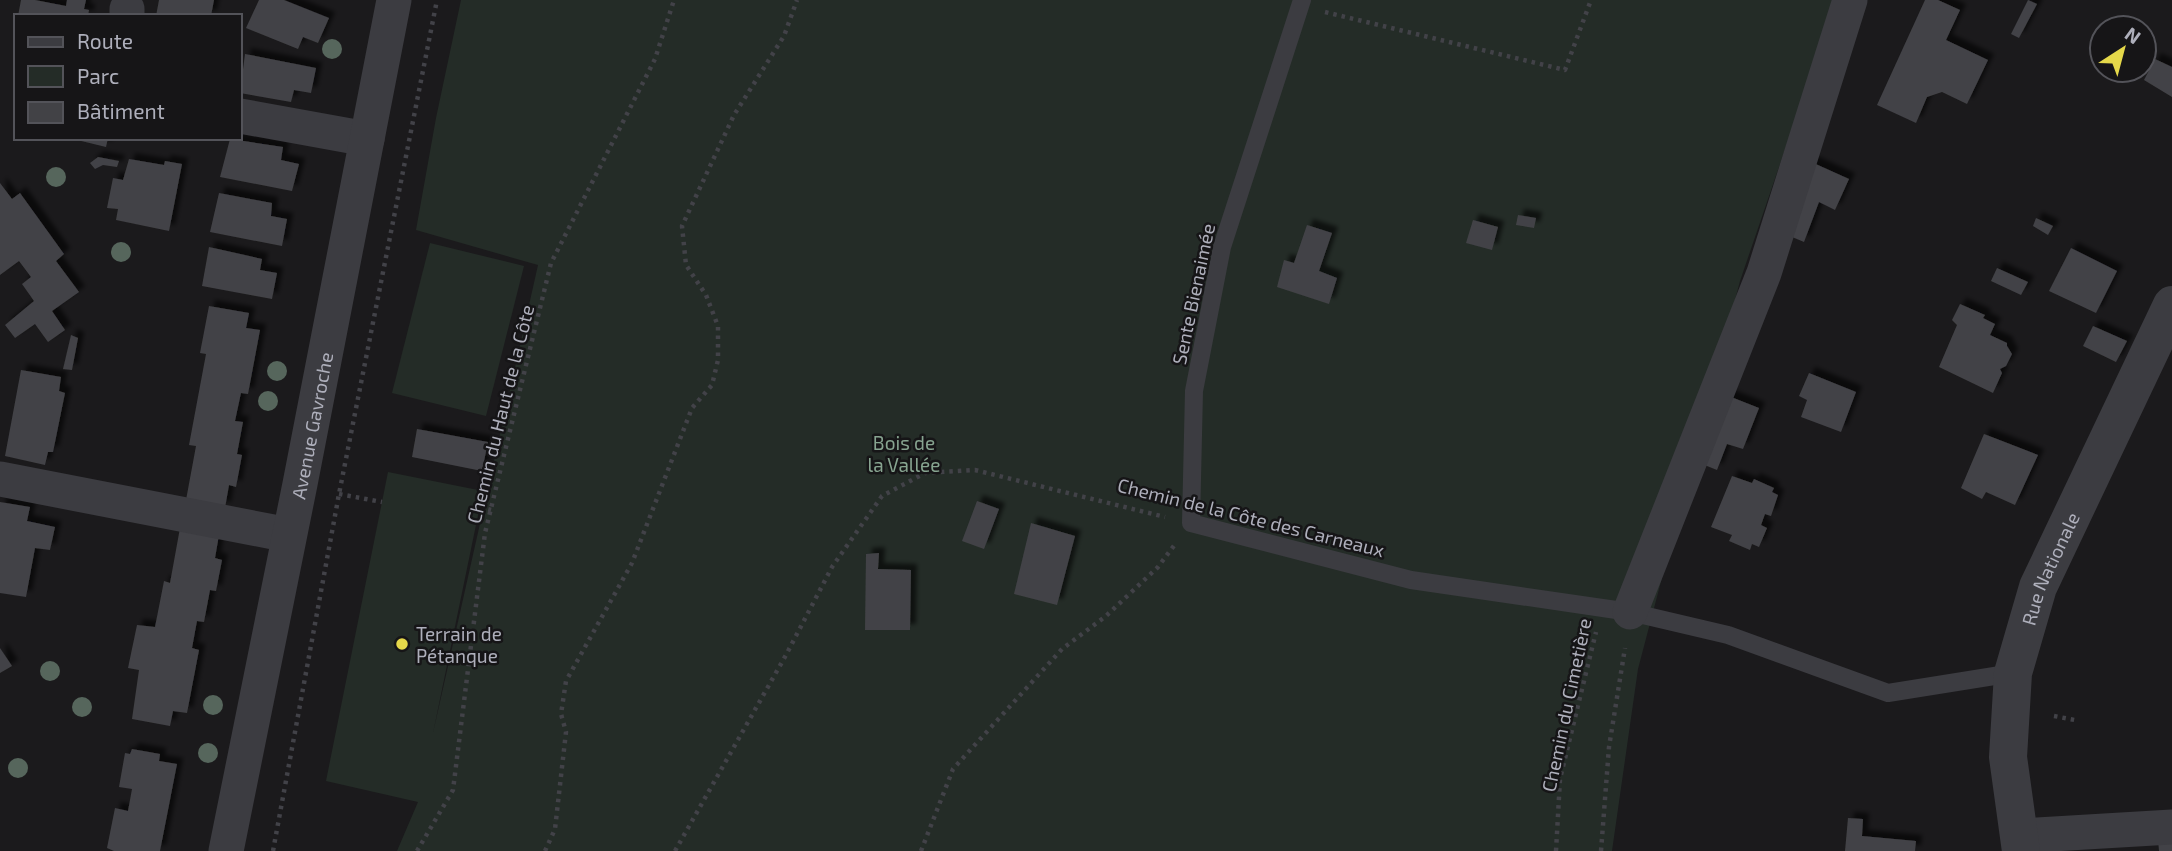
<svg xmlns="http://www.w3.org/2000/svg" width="2172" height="851" font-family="'Exo 2',sans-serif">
<defs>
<filter id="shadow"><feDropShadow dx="6" dy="-6" stdDeviation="2" flood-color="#0009"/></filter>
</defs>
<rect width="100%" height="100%" fill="#1b1a1c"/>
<g fill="#242c27">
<polygon points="461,0 1836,0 1740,281 1638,669 1612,851 397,851 418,802 326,781 388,472 483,491 433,733 538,265 416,230 436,118"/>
<polygon points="430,243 524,266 486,416 392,393"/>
</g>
<g fill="#424246" filter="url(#shadow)">
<polygon points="21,0 35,0 66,6 67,0 86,0 84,9 89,10 88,16 18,16"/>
<polygon points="159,0 214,0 211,16 156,16"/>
<polygon points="259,0 284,0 329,18 318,43 303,37 298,49 246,28"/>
<polygon points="1925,0 1938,0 1960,10 1946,40 1988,60 1967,104 1942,92 1927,97 1916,123 1877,105"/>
<polygon points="2028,0 2037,4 2019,38 2011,34"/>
<polygon points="245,54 316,68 311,93 294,90 291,102 240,93"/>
<polygon points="2155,59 2172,67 2172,97 2144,80"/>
<polygon points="69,138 108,138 106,147"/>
<polygon points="230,139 283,147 281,160 299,164 292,191 220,177"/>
<polygon points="98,157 119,161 117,167 103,165 95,169 90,163"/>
<polygon points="129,159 164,165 165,161 182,164 169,231 116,220 118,209 107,208 113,178 123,180"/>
<polygon points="1809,161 1849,179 1835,210 1819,202 1804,242 1785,234"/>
<polygon points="0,183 12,199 20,193 64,254 56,261 79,292 52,311 65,330 48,342 35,324 15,338 5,325 34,301 22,284 31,277 19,261 0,275"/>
<polygon points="219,193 272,203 271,216 287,219 282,246 210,232"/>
<polygon points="1518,215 1536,218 1534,228 1516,225"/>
<polygon points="2036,218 2053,226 2048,235 2033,226"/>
<polygon points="1473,220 1498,227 1492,250 1466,243"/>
<polygon points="1307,225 1332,233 1319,271 1337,278 1329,304 1277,287 1284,260 1294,263"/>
<polygon points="209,247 262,259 260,270 277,273 272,299 202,286"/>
<polygon points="2071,248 2117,271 2096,313 2049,291"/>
<polygon points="1997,268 2028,282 2021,295 1991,281"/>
<polygon points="1960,304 1985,315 1983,318 1995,324 1990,335 2007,343 2007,346 2012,354 2006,366 2000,369 2002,373 1993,393 1939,367 1957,325 1952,320"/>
<polygon points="209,306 249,313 246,328 260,330 248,394 241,393 235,421 243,422 237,454 242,455 236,487 229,485 225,508 186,500 196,446 189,445 206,354 200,353"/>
<polygon points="2093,326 2127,341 2116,362 2083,346"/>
<polygon points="71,335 78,338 72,370 63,369"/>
<polygon points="21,370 61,377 59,391 65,393 53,452 48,452 45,465 5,456"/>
<polygon points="1809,373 1856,392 1841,432 1801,417 1807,400 1799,396"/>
<polygon points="1726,395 1759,408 1743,449 1727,444 1717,470 1702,464"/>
<polygon points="417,429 488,442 482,471 412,457"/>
<polygon points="1984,434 2038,455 2015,505 1986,492 1982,499 1961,488"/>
<polygon points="1732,476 1752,483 1754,479 1774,488 1772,492 1778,495 1771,516 1765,514 1761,525 1767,528 1759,547 1752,544 1750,550 1729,541 1732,535 1711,527"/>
<polygon points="977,501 999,509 984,549 962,541"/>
<polygon points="0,502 30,507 27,521 55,527 50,550 35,548 26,597 0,593"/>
<polygon points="1031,523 1075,536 1057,605 1014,594"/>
<polygon points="180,528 219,535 215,558 222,560 216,591 210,590 204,622 197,621 192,648 199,650 187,713 173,711 170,726 132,719 139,670 128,668 137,625 155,627 164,581 170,583"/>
<polygon points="879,553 878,569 911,570 910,630 865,630 866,554"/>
<polygon points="0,648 12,666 0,673"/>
<polygon points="132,749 160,754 159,761 177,764 160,851 114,851 107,848 115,808 128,811 132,789 119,787 125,753 130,754"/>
<polygon points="1848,818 1863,819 1862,836 1916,841 1915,851 1845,851"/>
<polygon points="2172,837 2172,851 2159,851 2158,839"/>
</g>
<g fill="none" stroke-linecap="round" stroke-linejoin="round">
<g stroke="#424248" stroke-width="4.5" stroke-dasharray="3.5 5" stroke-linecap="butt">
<polyline points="1325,12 1565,70 1591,0"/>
<polyline points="339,494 382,502"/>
<polyline points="480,507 491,510"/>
<polyline points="2054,716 2075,720"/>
<polyline points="273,851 339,494 437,0"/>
<polyline points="417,851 453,790 485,533 551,263 655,59 674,0"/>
<polyline points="545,851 555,829 566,732 561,714 566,681 632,563 692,408 712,385 718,360 718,326 706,295 686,265 682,226 734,115 784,36 797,0"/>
<polyline points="675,851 786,655 832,567 882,496 925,473 975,470 1165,517"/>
<polyline points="921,851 953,769 1062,649 1106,616 1158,567 1176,543"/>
<polyline points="1556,851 1560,779 1596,632"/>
<polyline points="1601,851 1609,747 1625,648"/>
</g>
<polyline stroke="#3c3c41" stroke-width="18" points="1302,0 1222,247 1194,391 1191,523 1411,580 1630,612 1728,635 1888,693 2013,673"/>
<g stroke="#3c3c41" stroke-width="35">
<polyline points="127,9 127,16"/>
<polyline points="240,116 367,139"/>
<polyline points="0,479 289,535"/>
<polyline points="1630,612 1764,273 1850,0"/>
<polyline points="2018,836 2172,827"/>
<path id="s1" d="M 226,851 L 300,484 L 394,0"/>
</g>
<path stroke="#3c3c41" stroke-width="38" id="s2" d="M 2021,851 L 2008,757 L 2013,673 L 2038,587 L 2172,305"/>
</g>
<g fill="#56665c">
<circle cx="332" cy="49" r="10"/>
<circle cx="56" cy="177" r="10"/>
<circle cx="121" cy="252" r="10"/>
<circle cx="277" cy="371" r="10"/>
<circle cx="268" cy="401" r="10"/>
<circle cx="50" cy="671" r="10"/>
<circle cx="213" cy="705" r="10"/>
<circle cx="82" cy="707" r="10"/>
<circle cx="208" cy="753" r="10"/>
<circle cx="18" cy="768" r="10"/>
</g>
<circle fill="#e5d84a" stroke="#161517" stroke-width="2.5" cx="402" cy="644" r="7"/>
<g text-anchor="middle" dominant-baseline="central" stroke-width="5" stroke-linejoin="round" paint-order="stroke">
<g font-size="19" fill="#aeafbb" stroke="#161517">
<text transform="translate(1193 294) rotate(-78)">Sente Bienaimée</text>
<text transform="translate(500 414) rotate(-76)">Chemin du Haut de la Côte</text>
<text stroke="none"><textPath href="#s1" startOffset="434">Avenue Gavroche</textPath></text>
<text transform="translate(1251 517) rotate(14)">Chemin de la Côte des Carneaux</text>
<text stroke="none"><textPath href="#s2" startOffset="290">Rue Nationale</textPath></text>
<text transform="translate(1566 705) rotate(-78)">Chemin du Cimetière</text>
</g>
<g font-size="19" fill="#87a490" stroke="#161517">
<text x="904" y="442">Bois de<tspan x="904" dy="22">la Vallée</tspan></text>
</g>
<g font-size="19" fill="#aeafbb" stroke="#161517" text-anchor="start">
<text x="416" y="633">Terrain de<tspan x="416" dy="22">Pétanque</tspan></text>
</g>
</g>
<rect x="14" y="14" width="228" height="126" fill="#161517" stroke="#535359" stroke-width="2"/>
<rect x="28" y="37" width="35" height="10" fill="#3c3c41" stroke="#535359" stroke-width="2"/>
<text x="77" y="49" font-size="21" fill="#aeafbb">Route</text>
<rect x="28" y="66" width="35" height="21" fill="#242c27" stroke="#535359" stroke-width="2"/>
<text x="77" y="84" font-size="21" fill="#aeafbb">Parc</text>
<rect x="28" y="102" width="35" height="21" fill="#424246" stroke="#535359" stroke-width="2"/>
<text x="77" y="119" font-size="21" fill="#aeafbb">Bâtiment</text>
<g transform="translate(2123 49) rotate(36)"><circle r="33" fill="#161517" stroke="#535359" stroke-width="2"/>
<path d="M0-5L12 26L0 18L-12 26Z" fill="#e5d84a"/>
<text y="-10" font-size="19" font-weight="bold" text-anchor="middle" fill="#aeafbb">N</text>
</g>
</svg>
